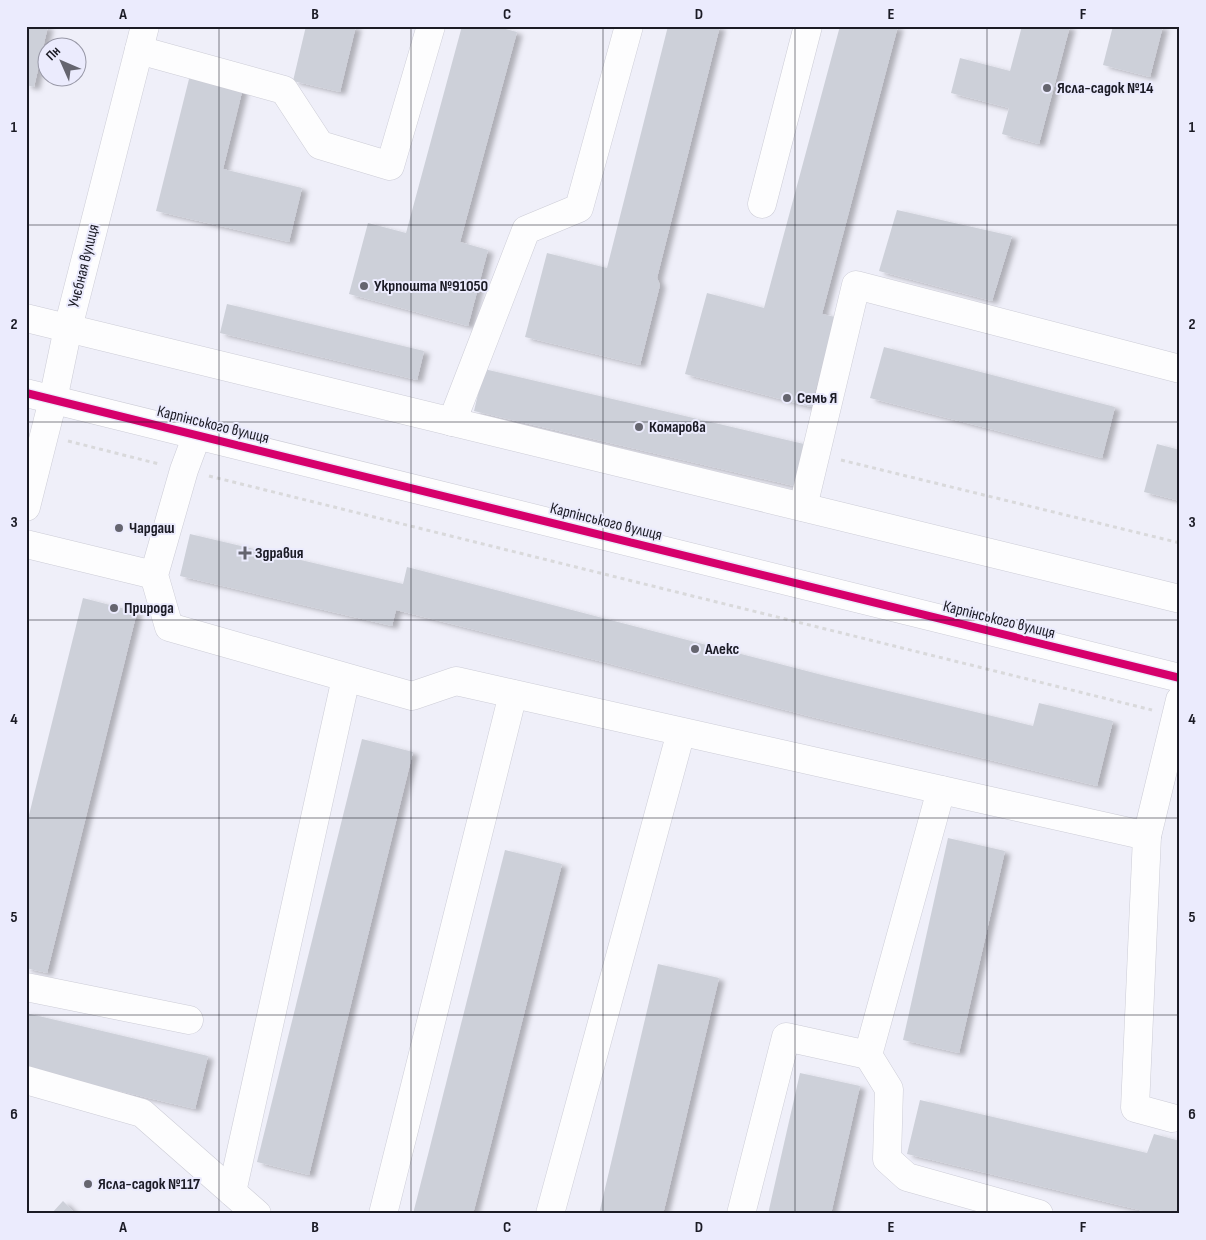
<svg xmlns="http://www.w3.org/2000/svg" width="1206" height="1240" font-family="'Sofia Sans Condensed',sans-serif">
<defs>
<filter id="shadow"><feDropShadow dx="5.5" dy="3" stdDeviation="2.5" flood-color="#0004"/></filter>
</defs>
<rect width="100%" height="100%" fill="#efeff9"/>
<g fill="#cdd0d9" filter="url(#shadow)">
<polygon points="26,26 48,26 34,87 26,85"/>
<polygon points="306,26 356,26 340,92 293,81"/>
<polygon points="462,26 494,26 517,32 460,242 488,250 468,326 349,294 368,223 406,233"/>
<polygon points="668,26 720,26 657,278 660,285 640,365 525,337 547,253 607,268"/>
<polygon points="840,26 898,26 822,314 835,317 811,407 685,374 707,293 764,308"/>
<polygon points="1022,26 1070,26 1039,144 1002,134 1009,108 951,93 960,58 1010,71"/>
<polygon points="1113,26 1163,26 1150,77 1103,65"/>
<polygon points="192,67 245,80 223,169 302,188 289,242 156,211"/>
<polygon points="897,210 1012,236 992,301 879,271"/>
<polygon points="227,304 424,351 417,380 220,333"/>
<polygon points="884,347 1115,407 1102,458 870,398"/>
<polygon points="484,369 804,444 794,486 474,411"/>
<polygon points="1157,444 1180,450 1180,501 1144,492"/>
<polygon points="190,534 403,584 407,567 822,675 1033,726 1039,703 1113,721 1097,786 812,717 607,663 396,610 392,626 180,576"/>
<polygon points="83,598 137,612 47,973 26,968 26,827"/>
<polygon points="362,739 413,752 309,1175 257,1162"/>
<polygon points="948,838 1005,851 959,1053 903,1040"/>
<polygon points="505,850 562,864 506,1085 473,1214 413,1214"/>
<polygon points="658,964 719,978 666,1202 663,1214 599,1214"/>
<polygon points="26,1013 208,1056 195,1109 26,1069"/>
<polygon points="800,1073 860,1086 831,1214 768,1214"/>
<polygon points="920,1100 1147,1153 1154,1134 1180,1141 1180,1214 1156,1214 907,1154"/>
<polygon points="63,1201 76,1214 51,1214"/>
</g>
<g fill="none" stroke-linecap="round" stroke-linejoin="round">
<defs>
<g id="minor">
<polyline points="139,50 284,90 320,145 390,166 431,26"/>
<polyline points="762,204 808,26"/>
<polyline points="26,318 1180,599"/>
<polyline points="26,393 1180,678"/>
<polyline points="452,422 526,230 579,208 629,26"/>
<polyline points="197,435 184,470 154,575 169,627 412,696 456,681 1147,836 1180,700"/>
<polyline points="26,507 53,400 68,328 145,26"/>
<polyline points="803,507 856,285 1180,369"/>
<polyline points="26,544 154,575"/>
<polyline points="941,790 868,1055 889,1089 887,1159 907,1177 1039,1214"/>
<polyline points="1147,836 1135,1108 1172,1118"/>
<polyline points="26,987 189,1020"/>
<polyline points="26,1080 142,1113 257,1214"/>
<polyline points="232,1192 346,678"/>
<polyline points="383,1214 513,694"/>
<polyline points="550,1214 681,732"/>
<polyline points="741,1214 786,1037 868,1055"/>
</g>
</defs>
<use href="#minor" stroke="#ccccd6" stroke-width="29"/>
<g stroke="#d9d9db" stroke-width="3" stroke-dasharray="4 4" stroke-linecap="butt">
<polyline points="68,441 159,464"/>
<polyline points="841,460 1180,543"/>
<polyline points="209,476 1152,710"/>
</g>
<use href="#minor" stroke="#fdfdfe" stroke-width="28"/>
<defs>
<polyline id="cycleway" points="26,393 1180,678"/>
</defs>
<use href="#cycleway" stroke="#ebebfd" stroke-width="11"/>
<use href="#cycleway" stroke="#d6006c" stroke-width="8"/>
</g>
<path fill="none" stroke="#1b1b25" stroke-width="1" stroke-opacity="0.55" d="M 219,26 L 219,1214M 411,26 L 411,1214M 603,26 L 603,1214M 795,26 L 795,1214M 987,26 L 987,1214M 26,225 L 1180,225M 26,422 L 1180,422M 26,620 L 1180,620M 26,818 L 1180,818M 26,1015 L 1180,1015"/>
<g fill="#65656f" stroke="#ebebfd" stroke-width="2">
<circle cx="1047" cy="88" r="5"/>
<circle cx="364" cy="286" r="5"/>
<circle cx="787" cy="398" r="5"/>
<circle cx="639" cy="427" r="5"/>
<circle cx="119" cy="528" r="5"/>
<path d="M242.5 545.5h5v5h5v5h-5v5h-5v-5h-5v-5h5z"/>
<circle cx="114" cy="608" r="5"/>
<circle cx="695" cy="649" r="5"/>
<circle cx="88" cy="1184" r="5"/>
</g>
<g text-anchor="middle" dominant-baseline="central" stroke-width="4" stroke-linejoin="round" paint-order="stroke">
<g font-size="16" font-weight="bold" fill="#1b1b25" stroke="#ebebfd" text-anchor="start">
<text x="1057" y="88">Ясла-садок №14</text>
<text x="374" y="286">Укрпошта №91050</text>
<text x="797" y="398">Семь Я</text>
<text x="649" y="427">Комарова</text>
<text x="129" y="528">Чардаш</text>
<text x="255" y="553">Здравия</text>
<text x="124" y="608">Природа</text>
<text x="705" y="649">Алекс</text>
<text x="98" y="1184">Ясла-садок №117</text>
</g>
<g font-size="16" fill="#1b1b25" stroke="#ebebfd">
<text transform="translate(84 266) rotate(-76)">Учєбная вулиця</text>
<text transform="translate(213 425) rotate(14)">Карпінського вулиця</text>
<text transform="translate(606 522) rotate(14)">Карпінського вулиця</text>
<text transform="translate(999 620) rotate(14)">Карпінського вулиця</text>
</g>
</g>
<rect width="1206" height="1240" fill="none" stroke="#ebebfd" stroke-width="55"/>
<g transform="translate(62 62) rotate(315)"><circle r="24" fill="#ebebfd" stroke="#9898a7"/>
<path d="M0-4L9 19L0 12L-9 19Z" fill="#65656f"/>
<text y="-8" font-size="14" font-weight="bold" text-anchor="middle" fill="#1b1b25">Пн</text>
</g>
<rect x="28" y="28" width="1150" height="1184" fill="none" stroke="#1b1b25" stroke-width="2"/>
<g font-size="16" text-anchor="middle" font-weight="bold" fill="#1b1b25">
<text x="123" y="19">A</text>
<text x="315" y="19">B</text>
<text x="507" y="19">C</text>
<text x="699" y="19">D</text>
<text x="891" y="19">E</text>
<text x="1083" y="19">F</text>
<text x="14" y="132">1</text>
<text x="1192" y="132">1</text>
<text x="14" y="329">2</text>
<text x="1192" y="329">2</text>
<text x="14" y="527">3</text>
<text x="1192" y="527">3</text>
<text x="14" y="724">4</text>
<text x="1192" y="724">4</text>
<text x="14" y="922">5</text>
<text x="1192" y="922">5</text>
<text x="14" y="1119">6</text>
<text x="1192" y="1119">6</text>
<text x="123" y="1232">A</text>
<text x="315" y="1232">B</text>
<text x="507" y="1232">C</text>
<text x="699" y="1232">D</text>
<text x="891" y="1232">E</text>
<text x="1083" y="1232">F</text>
</g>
</svg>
